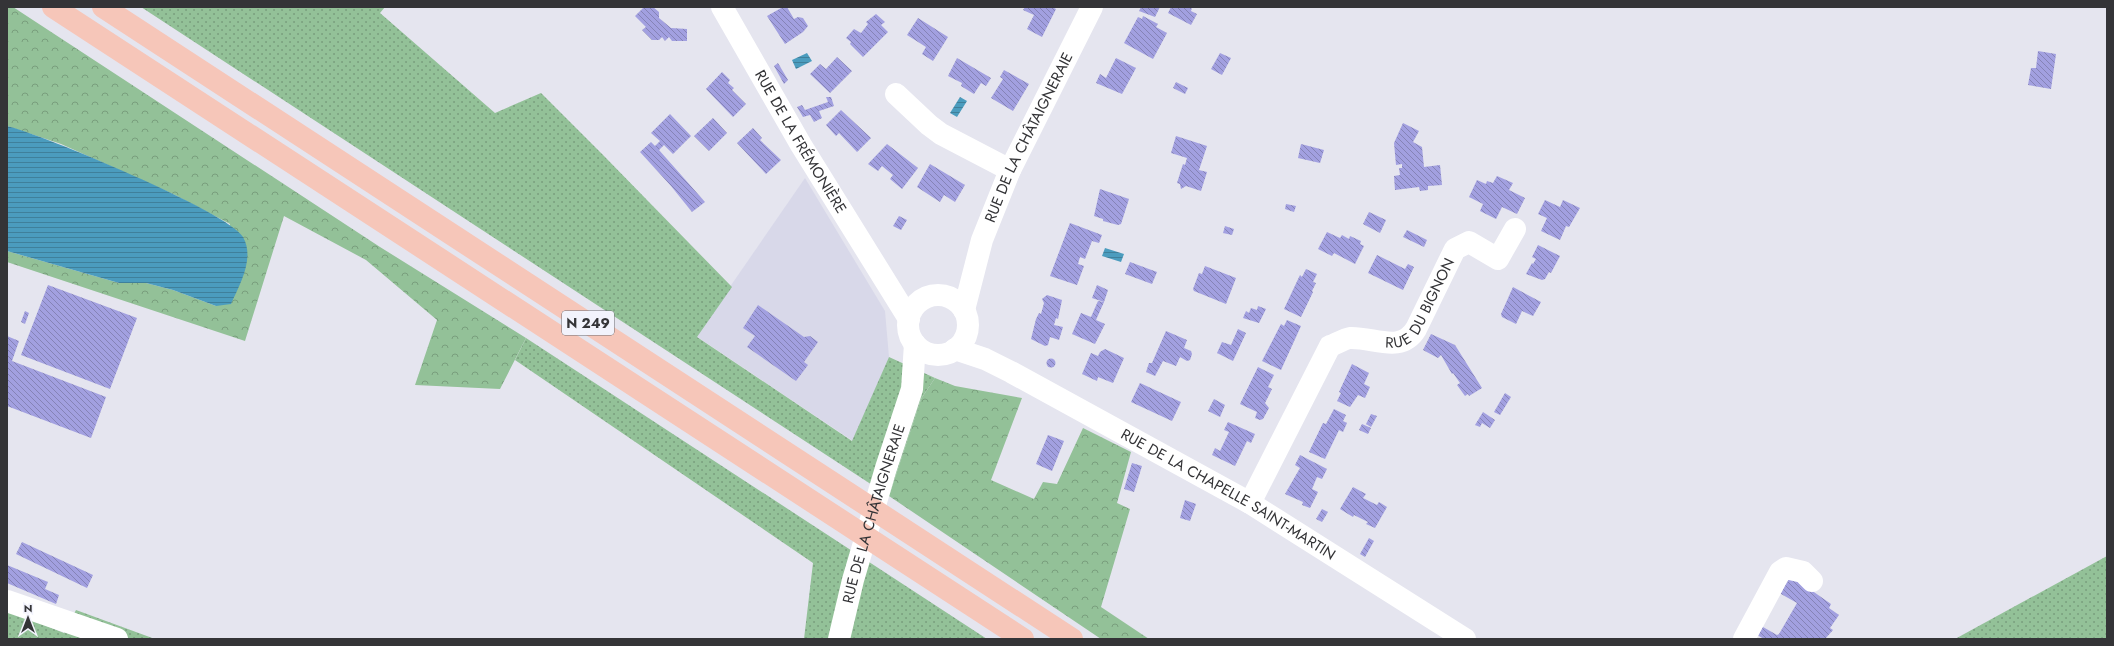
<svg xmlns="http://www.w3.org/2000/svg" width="2114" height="646" font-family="Jost,sans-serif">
<defs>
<pattern id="grass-dots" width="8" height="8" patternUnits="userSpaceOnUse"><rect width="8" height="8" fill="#93c198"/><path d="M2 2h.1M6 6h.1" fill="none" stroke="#799e7d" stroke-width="1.8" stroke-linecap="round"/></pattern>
<pattern id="forest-crowns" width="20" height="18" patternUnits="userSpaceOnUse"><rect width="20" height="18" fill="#93c198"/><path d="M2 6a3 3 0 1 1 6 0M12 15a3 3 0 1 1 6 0" fill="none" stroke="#799e7d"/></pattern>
<pattern id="water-rules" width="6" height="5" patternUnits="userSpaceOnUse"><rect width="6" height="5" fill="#4b9cbe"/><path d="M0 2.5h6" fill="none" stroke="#3f809b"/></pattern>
<pattern id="building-back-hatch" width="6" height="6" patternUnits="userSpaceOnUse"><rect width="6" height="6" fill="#a2a0e0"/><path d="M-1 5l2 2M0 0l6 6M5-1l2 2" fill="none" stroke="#8583b6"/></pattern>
</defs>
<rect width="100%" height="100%" fill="#e5e5ef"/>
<polygon fill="#d8d8e9" points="805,178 885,311 889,357 853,441 696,336"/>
<g fill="url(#grass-dots)">
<polygon points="141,7 385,7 380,13 495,113 541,93 604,156 732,287 697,337 852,441 889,357 935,378 921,399 889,496"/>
<polygon points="526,338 987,639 804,639 813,563 515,360"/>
<polygon points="2107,556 2107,639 1955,639"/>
<polygon points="7,610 64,633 76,610 155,639 7,639"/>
</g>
<g fill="url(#forest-crowns)">
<polygon points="7,7 13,7 380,247 526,338 500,389 415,385 437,320 366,260 284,216 245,341 7,262 7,251 119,283 146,283 173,290 216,306 230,224 175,195 61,144 7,126"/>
<polygon points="935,378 955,386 1022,398 991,480 1034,499 1043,482 1057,484 1083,428 1131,452 1117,503 1130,509 1101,607 1149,639 1101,639 889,496 921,399"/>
</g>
<g fill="url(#water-rules)">
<polygon points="807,53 812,61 796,69 792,60"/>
<polygon points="960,97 967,101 957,117 950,113"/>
<path d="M 7,126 C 41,134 229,212 243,237 C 255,258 240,284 231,304 L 216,306 L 173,290 L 146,283 L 119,283 L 7,251 Z"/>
<polygon points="1105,248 1124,254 1121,262 1102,256"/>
</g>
<g fill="url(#building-back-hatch)">
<polygon points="644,7 653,7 659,12 659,18 671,28 687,29 687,41 672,41 669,37 665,41 662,37 659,40 652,40 642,30 646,27 635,16"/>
<polygon points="783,7 787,7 794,19 798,17 803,18 808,26 803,32 785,44 767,16"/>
<polygon points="1025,7 1052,7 1056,9 1042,37 1027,29 1034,15 1023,10"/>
<polygon points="1141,7 1160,7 1155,17 1139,11"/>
<polygon points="1171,7 1192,7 1191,11 1197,14 1191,25 1168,13"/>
<polygon points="876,14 885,22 881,25 888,32 863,57 850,44 851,42 846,38 854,29 861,33 868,24 866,22"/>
<polygon points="1143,16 1158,24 1156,27 1167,33 1153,59 1124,43 1138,17 1142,19"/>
<polygon points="918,18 948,37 933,61 922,54 926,47 907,35"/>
<polygon points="2038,51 2056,54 2051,89 2028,85 2031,68 2036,68"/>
<polygon points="1220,53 1231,58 1222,75 1211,69"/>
<polygon points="837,57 852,71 830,93 810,74 820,64 826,69"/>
<polygon points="957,58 991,78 986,86 981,83 974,94 961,86 962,83 948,76"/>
<polygon points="1116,58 1136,68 1122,94 1096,83 1100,74 1106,78"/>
<polygon points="778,63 788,80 784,84 774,66"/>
<polygon points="1004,70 1029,84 1013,111 991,98 1003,79 1000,77"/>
<polygon points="722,72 730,80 728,83 734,88 732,90 746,104 733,117 706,89"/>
<polygon points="1176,82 1188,88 1185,94 1173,88"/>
<polygon points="826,97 831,97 834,106 819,111 822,118 814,122 810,115 803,117 797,107 802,105 805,110 828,102"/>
<polygon points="841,110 871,138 857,152 839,133 836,136 826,125"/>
<polygon points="670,114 691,136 673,154 664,145 659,150 705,202 692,212 671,186 640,152 651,142 655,146 660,141 651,133"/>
<polygon points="713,118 727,133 709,151 694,136"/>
<polygon points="1403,123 1419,131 1413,142 1422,147 1424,167 1440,165 1442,185 1428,186 1428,190 1420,191 1419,187 1395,190 1394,176 1400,175 1399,168 1402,168 1402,164 1396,165 1394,143"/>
<polygon points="753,128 762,138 760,140 781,160 766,174 737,143"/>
<polygon points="1176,136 1207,146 1199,170 1207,172 1201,191 1186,186 1181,189 1180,184 1177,183 1183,164 1185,165 1187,158 1171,153"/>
<polygon points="887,144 918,168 902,189 890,179 893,175 882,166 878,171 868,164"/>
<polygon points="1301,144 1324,150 1320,163 1298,158"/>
<polygon points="930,164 965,185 955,202 944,195 940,202 917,187"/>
<polygon points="1497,176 1513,183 1509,190 1525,198 1517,214 1502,207 1496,219 1480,211 1483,204 1469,197 1477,180 1486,184 1487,181 1493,183"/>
<polygon points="1100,189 1129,199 1121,224 1118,225 1103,221 1103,219 1094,216"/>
<polygon points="1545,200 1560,207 1563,200 1580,208 1569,227 1566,226 1560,240 1541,231 1547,218 1538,214"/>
<polygon points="1286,204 1296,206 1294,212 1285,209"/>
<polygon points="1369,212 1386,220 1380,233 1363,224"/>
<polygon points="899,216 907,220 901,230 893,226"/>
<polygon points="1070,223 1102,235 1099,243 1092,241 1085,259 1080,257 1078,264 1084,266 1077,285 1050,276"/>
<polygon points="1225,226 1234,229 1232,235 1223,233"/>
<polygon points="1407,230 1427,240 1424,247 1403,237"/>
<polygon points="1327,232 1340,238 1342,235 1349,239 1350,236 1361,241 1360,244 1364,246 1355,264 1334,253 1332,256 1318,249"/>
<polygon points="1538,245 1560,256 1551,273 1549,272 1545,279 1542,280 1526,274 1532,263 1533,264 1536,259 1532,257"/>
<polygon points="1377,255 1405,269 1408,264 1414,267 1403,290 1368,273"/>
<polygon points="1130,262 1157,272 1152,284 1125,274"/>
<polygon points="1205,266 1236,278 1226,304 1194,291 1193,289 1199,273 1202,274"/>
<polygon points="1306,269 1317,274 1313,282 1316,283 1312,291 1313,292 1301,317 1284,309 1300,275 1302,277"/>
<polygon points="48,285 137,318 110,389 21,355"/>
<polygon points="1097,285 1108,290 1104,302 1092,298"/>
<polygon points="1513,287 1541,302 1533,316 1522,311 1516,324 1502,317 1501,314"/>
<polygon points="1047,295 1062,300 1058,319 1056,318 1054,325 1063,327 1059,340 1050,337 1048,345 1045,346 1031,339 1036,319 1039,313 1041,314 1044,303 1042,299"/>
<polygon points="1098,301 1104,302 1096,320 1105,324 1095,344 1072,334 1081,313 1091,317"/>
<polygon points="758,305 804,337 810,336 818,342 804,362 808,365 796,381 747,347 755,336 743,328"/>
<polygon points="1258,306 1266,309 1259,323 1243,318 1246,311 1249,313 1251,308 1257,310"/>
<polygon points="25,311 29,313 25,324 21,322"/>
<polygon points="1287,320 1301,326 1281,370 1262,361 1281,324 1284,326"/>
<polygon points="1238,329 1246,333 1233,361 1217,353 1222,342 1231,345"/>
<polygon points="1166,331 1187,340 1184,348 1191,351 1192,354 1190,360 1187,361 1180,357 1176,366 1163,361 1155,376 1146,372 1149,363 1152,363"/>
<polygon points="1431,334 1455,345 1482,388 1469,396 1468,394 1465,396 1457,385 1460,383 1453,373 1452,374 1441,355 1438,358 1423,350"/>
<polygon points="7,336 19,341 12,361 106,397 91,438 7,406"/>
<polygon points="1105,349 1124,358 1113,383 1098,377 1097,381 1082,374 1091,353 1098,356 1100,352"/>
<circle cx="1051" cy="363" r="4.5"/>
<polygon points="1352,364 1369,373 1364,384 1370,387 1365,398 1358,395 1350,407 1337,401 1341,393 1339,392"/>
<polygon points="1258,367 1274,375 1268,387 1272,389 1265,403 1269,408 1263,419 1260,420 1255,418 1257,412 1240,404"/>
<polygon points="1140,383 1181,402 1172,421 1131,402"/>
<polygon points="1505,393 1511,397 1500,415 1494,412"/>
<polygon points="1214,399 1225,405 1220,417 1208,411"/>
<polygon points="1334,409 1346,415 1343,421 1347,423 1343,432 1339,430 1325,459 1309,452 1323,423 1326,424"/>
<polygon points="1483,412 1495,420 1490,428 1482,423 1480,427 1475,425"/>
<polygon points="1371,414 1377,416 1371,427 1366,424"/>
<polygon points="1228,422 1255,434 1251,443 1247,441 1235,466 1212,455 1215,448 1220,451 1229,432 1224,430"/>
<polygon points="1362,424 1371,428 1368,434 1359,430"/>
<polygon points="1048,435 1064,441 1052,471 1036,464"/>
<polygon points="1300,455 1327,469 1322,479 1317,477 1312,489 1318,492 1310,508 1302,505 1303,502 1285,494 1300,468 1295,465"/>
<polygon points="1132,463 1142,466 1134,492 1124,489"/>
<polygon points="1353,487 1366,494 1363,498 1377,505 1379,502 1387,507 1375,528 1366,524 1368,522 1354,515 1353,517 1340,509"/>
<polygon points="1185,500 1196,504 1190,521 1180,518"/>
<polygon points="1322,509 1328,512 1322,522 1316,519"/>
<polygon points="1369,538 1374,541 1365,557 1360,554"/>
<polygon points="22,542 93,575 87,588 16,554"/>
<polygon points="7,565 48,582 45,589 59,595 56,604 7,583"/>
<polygon points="1791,576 1831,604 1829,608 1839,615 1830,628 1833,630 1825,639 1764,639 1752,632 1756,623 1777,635 1779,634 1797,603 1774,590 1780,579 1787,582"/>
</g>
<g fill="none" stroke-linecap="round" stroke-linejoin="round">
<g stroke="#fff" stroke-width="22">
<path id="s1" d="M 722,7 L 801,145 L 909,319"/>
<polyline points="896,94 929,125 941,134 1010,170"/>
<circle cx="938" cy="325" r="30"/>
<path id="s2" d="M 964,310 L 982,240 L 1010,170 L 1092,7"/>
<path id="s3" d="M 955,349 L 985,359 L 1011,372 L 1250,503 L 1465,639"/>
<path id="s4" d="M 1250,503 L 1330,346 C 1336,344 1344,339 1350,338 C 1374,337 1401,354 1416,329 L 1455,249 L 1469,242 L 1498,259 L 1515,229"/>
<polyline points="7,601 117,639"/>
<path id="s5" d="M 839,639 L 853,580 L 886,468 L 912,389 L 915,344"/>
<polyline points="1744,639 1780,572 1786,568 1803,572 1812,581"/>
</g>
<g stroke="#f6c6b9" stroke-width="22">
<polyline points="53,7 1023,639"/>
<polyline points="103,7 1072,639"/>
</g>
</g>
<g text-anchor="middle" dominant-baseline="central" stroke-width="3.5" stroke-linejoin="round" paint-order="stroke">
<rect fill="#f2f3fc" stroke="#6d6d72" stroke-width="1" x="562" y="311" width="52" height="24" rx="3"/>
<g font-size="14" font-weight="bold" fill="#343437">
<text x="588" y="323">N 249</text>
</g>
<g font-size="15" fill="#343437" stroke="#f2f3fc">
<text stroke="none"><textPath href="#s2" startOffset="185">RUE DE LA CHÂTAIGNERAIE</textPath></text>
<text stroke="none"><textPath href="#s1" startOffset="156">RUE DE LA FRÉMONIÈRE</textPath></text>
<text stroke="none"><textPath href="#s4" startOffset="290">RUE DU BIGNON</textPath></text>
<text stroke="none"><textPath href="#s3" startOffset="310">RUE DE LA CHAPELLE SAINT-MARTIN</textPath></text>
<text stroke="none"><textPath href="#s5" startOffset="130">RUE DE LA CHÂTAIGNERAIE</textPath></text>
</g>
</g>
<rect width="2114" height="646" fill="none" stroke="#343437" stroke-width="16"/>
<g transform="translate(28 618)" stroke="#f2f3fc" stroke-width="3" paint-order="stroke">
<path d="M0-3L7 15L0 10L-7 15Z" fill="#343437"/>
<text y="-6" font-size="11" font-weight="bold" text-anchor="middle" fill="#343437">N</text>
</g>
</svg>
